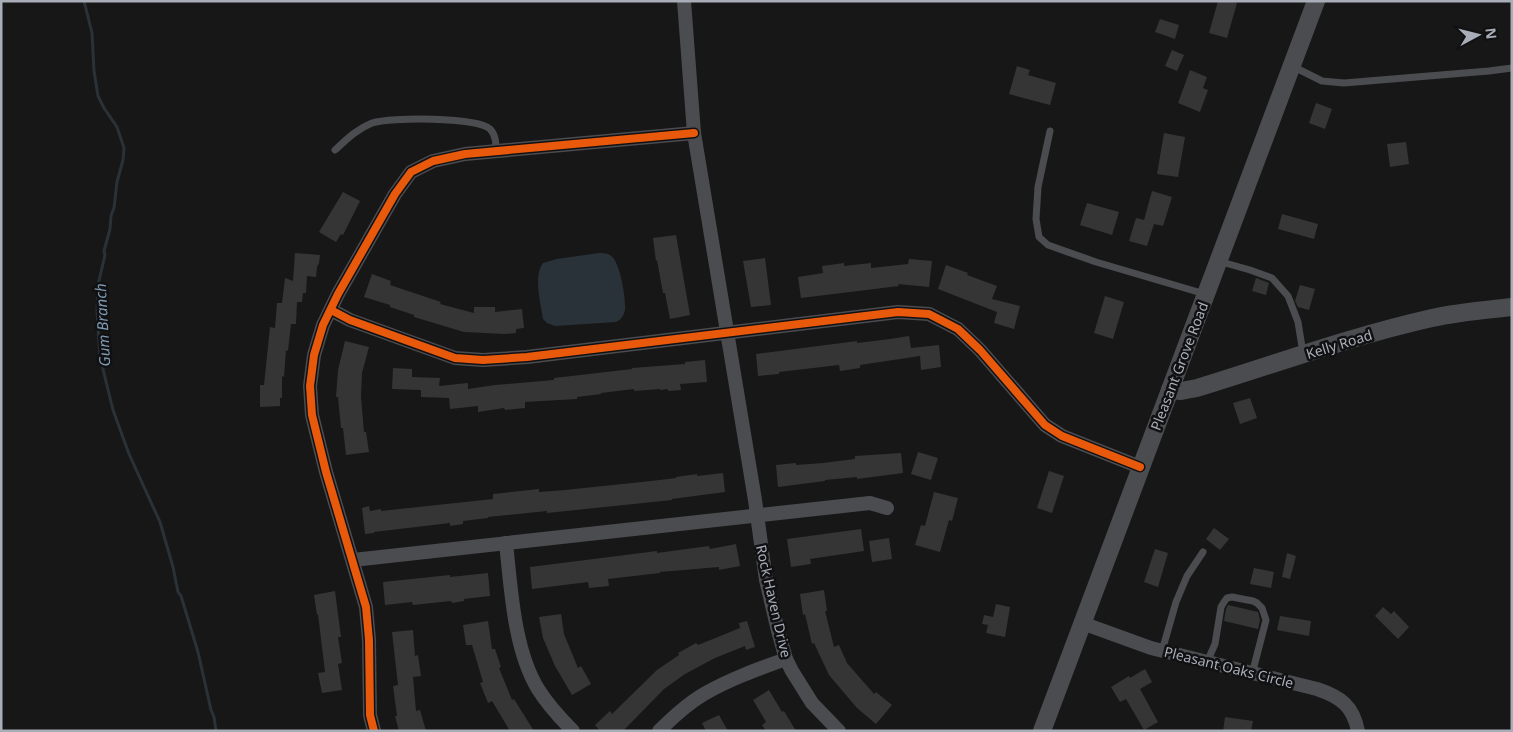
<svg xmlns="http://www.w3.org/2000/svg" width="1513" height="732" font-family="'Noto Sans',sans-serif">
<rect width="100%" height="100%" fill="#171717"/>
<path fill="#2a3239" d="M 599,253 C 603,253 608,253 611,256 C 620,261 626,299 625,310 C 624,315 621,320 616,322 L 555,326 L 547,323 L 543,319 C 541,304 533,277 543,263 L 557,259 Z"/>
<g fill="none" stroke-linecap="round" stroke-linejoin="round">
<polyline stroke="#2a3239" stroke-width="3" points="84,1 92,33 94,71 98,96 104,108 117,127 124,148 123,160 117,182 114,208 111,216 110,229 104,251 105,255 98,285 97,311 100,357 113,410 129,454 160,522 173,567 178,592 181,596 198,652 211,710 214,717 216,731"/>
</g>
<g fill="#353536">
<polygon points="1218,1 1232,1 1237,3 1227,38 1209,33"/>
<polygon points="1160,19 1179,25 1175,39 1155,32"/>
<polygon points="1172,50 1184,55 1177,71 1165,66"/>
<polygon points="1017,66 1030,70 1028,75 1056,83 1050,105 1009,94"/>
<polygon points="1190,70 1207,77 1203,88 1208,90 1200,112 1178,103"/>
<polygon points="1316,103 1332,109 1325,129 1309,123"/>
<polygon points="1164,133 1185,137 1178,177 1157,174"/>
<polygon points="1406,142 1409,164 1390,167 1387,144"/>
<polygon points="1152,191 1172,197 1163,226 1154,224 1147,246 1129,241 1136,218 1144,220"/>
<polygon points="343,192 360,201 343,235 341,234 336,242 319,232"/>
<polygon points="1087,203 1119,212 1112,235 1080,225"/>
<polygon points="1282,214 1318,224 1314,239 1278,229"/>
<polygon points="676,235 690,315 670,319 665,293 663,293 657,260 656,261 653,238"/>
<polygon points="295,253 320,255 319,263 317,267 316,277 307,276 306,293 303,293 302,302 297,302 296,324 291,324 288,351 286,350 284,377 282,376 282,398 280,398 280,406 260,407 260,385 264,385 270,327 275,328 277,303 282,303 285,278 293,281"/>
<polygon points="765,258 771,305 751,307 743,261"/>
<polygon points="909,259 932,261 929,287 898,284 899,286 801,298 798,277 823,273 822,266 844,263 844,266 871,263 871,268 908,264"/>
<polygon points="946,265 968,273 967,275 997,286 992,299 1020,306 1014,329 994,323 997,312 938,289"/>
<polygon points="372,274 391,281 390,285 441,302 440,304 474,313 474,307 495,307 495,312 522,309 524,328 516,329 516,333 505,334 464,332 414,317 414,315 390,307 390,305 364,297"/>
<polygon points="1256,278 1269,283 1266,295 1252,291"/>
<polygon points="1300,285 1315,289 1309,310 1298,307 1295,301"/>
<polygon points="1105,296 1124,302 1113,339 1094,333"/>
<polygon points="909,336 911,348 939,345 941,367 921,370 920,356 860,365 860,368 840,371 839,365 779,372 779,374 758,376 756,354 857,341 857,343 890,339"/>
<polygon points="345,341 369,347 362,373 361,397 364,432 366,432 369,452 346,455 343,428 341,428 338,397 336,397 338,370"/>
<polygon points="705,360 707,382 680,384 681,390 668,391 668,389 660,390 660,389 634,391 634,389 601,393 601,394 577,397 577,399 525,402 525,408 505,410 504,408 478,412 478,406 450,409 449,398 421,397 421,390 392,389 393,368 412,369 412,377 440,378 439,386 468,383 468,389 495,385 554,380 554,378 632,369 632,368 685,364 685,362"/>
<polygon points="1250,398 1257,418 1240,424 1233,403"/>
<polygon points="918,452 938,458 931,480 911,474"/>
<polygon points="901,453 903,473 857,479 857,477 825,480 825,481 778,487 776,465 796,463 796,465 823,463 855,459 855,456"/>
<polygon points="1049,471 1064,476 1052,513 1037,508"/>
<polygon points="723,473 725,492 672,499 672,500 547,513 547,511 488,517 488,518 463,521 463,524 450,526 450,523 374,532 374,533 365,534 362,508 369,506 370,511 381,509 381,511 493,499 493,494 539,489 539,492 565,490 651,481 676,478 676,477 697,474 697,476"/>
<polygon points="934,492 958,498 952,521 949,520 940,552 915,545 921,525 925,526"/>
<polygon points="1214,528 1229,539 1220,550 1206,539"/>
<polygon points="861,529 864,551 810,559 811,564 791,567 787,539"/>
<polygon points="889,538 892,559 872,562 869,541"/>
<polygon points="736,544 740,566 719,570 719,567 660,572 660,573 608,579 609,586 589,588 588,582 532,589 530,567 657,551 657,553 709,546 710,549"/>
<polygon points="1155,549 1168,553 1158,587 1144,582"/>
<polygon points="1287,553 1296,556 1290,579 1282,577"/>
<polygon points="1254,568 1274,572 1271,588 1250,584"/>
<polygon points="488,573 490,596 464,599 464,601 452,603 451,601 413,605 412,602 385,605 383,582 450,575 450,577"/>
<polygon points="824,590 827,611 825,611 834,647 839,645 847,663 874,694 876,692 892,705 876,724 857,708 829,675 814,643 812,644 805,614 803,615 800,594"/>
<polygon points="335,591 341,637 338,637 342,663 338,664 342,690 322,693 318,673 325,672 318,614 317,615 314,595"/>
<polygon points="996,604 1010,607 1005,637 986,633 988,625 982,624 984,615 993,617"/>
<polygon points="1228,605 1258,612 1260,620 1258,629 1224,621 1226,609"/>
<polygon points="1383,607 1391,614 1394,611 1409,627 1398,639 1375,616"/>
<polygon points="561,614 564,634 578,668 581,666 591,684 572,695 555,666 543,638 539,617"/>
<polygon points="1280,616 1311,621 1309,636 1277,630"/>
<polygon points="488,621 492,649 495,649 501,667 499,668 512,700 514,699 534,731 510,731 492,701 488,703 480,683 483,682 472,645 466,645 463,625"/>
<polygon points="747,621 755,647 746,650 745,646 715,658 685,674 664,689 623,731 600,731 595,725 610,711 612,714 657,670 679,655 678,653 696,643 698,645 740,628 739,623"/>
<polygon points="413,630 415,656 418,655 421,676 413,677 416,711 420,710 426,731 399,731 395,716 397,716 393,686 398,685 392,632"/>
<polygon points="1145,669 1152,682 1140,689 1158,722 1144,730 1126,699 1120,702 1111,687 1129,676 1130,678"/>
<polygon points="769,690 782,712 784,711 796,731 766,731 762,725 766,722 753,700"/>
<polygon points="719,715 728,731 706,731 702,723"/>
<polygon points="1225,717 1253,721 1251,731 1223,731"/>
</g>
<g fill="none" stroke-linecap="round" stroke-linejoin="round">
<g stroke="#4b4c50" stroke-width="7">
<polyline points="1292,66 1322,81 1344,83 1489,71 1512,68"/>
<polyline points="1050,131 1038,187 1036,219 1039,237 1048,245 1096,262 1205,294"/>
<path d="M 335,150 C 347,139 357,129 372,123 C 390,117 477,117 490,129 C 496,135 496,144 496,151"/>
<polyline points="1218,261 1250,270 1272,278 1288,296 1298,322 1303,353"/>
<polyline points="1162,651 1176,602 1187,576 1203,552"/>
<polyline points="1207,662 1215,644 1221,607 1224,602 1227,598 1232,597 1253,601 1257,603 1262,608 1266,620 1252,674"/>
</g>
<g stroke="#4b4c50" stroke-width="14">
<polyline points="684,1 694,133 755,500 766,580 778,631 786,659 792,671 812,703 839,731"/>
<polyline points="331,310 350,320 455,358 483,360 527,357 898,312 929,314 958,329 980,350 1045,425 1062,436 1140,467"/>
<path d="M 506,543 C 511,589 514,650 538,689 C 548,705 560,718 573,731"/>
<polyline points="353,560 870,503 887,508"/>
<path d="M 1082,623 L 1151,648 L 1317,689 C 1341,697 1353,706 1358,731"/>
<polyline points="374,731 370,715 369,640 366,607 326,472 312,415 310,386 314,355 323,325 338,294 395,194 411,172 433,161 465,154 694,133"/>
<path d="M 659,731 C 673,717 687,704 704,694 C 730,679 758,669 786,659"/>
</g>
<g stroke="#4b4c50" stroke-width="18">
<path d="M 1170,390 L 1181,391 L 1197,388 C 1275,364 1352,336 1432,318 C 1458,312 1485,310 1512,307"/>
<polyline points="1042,731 1316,1"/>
</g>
<defs>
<g id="cycleway">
<polyline points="331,310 350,320 455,358 483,360 527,357 898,312 929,314 958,329 980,350 1045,425 1062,436 1140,467"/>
<polyline points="374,731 370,715 369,640 366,607 326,472 312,415 310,386 314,355 323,325 338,294 395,194 411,172 433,161 465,154 694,133"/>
</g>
</defs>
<use href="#cycleway" stroke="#111113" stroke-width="11"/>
<use href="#cycleway" stroke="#e8590c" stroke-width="8"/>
</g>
<g text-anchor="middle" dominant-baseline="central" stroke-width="5" stroke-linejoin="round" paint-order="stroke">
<g font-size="14" fill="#a8adb8" stroke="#111113">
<text transform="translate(1339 344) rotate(-17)">Kelly Road</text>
<text transform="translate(1179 366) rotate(-69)">Pleasant Grove Road</text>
<text transform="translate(774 601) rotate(77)">Rock Haven Drive</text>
<text transform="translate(1229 667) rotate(14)">Pleasant Oaks Circle</text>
</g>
<g font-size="15" font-style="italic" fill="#7f9bb3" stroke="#111113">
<text transform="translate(102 325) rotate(-93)">Gum Branch</text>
</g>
</g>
<rect width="1513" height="732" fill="none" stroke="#a8adb8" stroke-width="5"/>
<g transform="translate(1478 35) rotate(83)" stroke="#111113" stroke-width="4" paint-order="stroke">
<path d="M0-4L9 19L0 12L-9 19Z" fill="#a8adb8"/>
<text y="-8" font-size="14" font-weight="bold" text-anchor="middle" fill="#a8adb8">N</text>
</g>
</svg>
